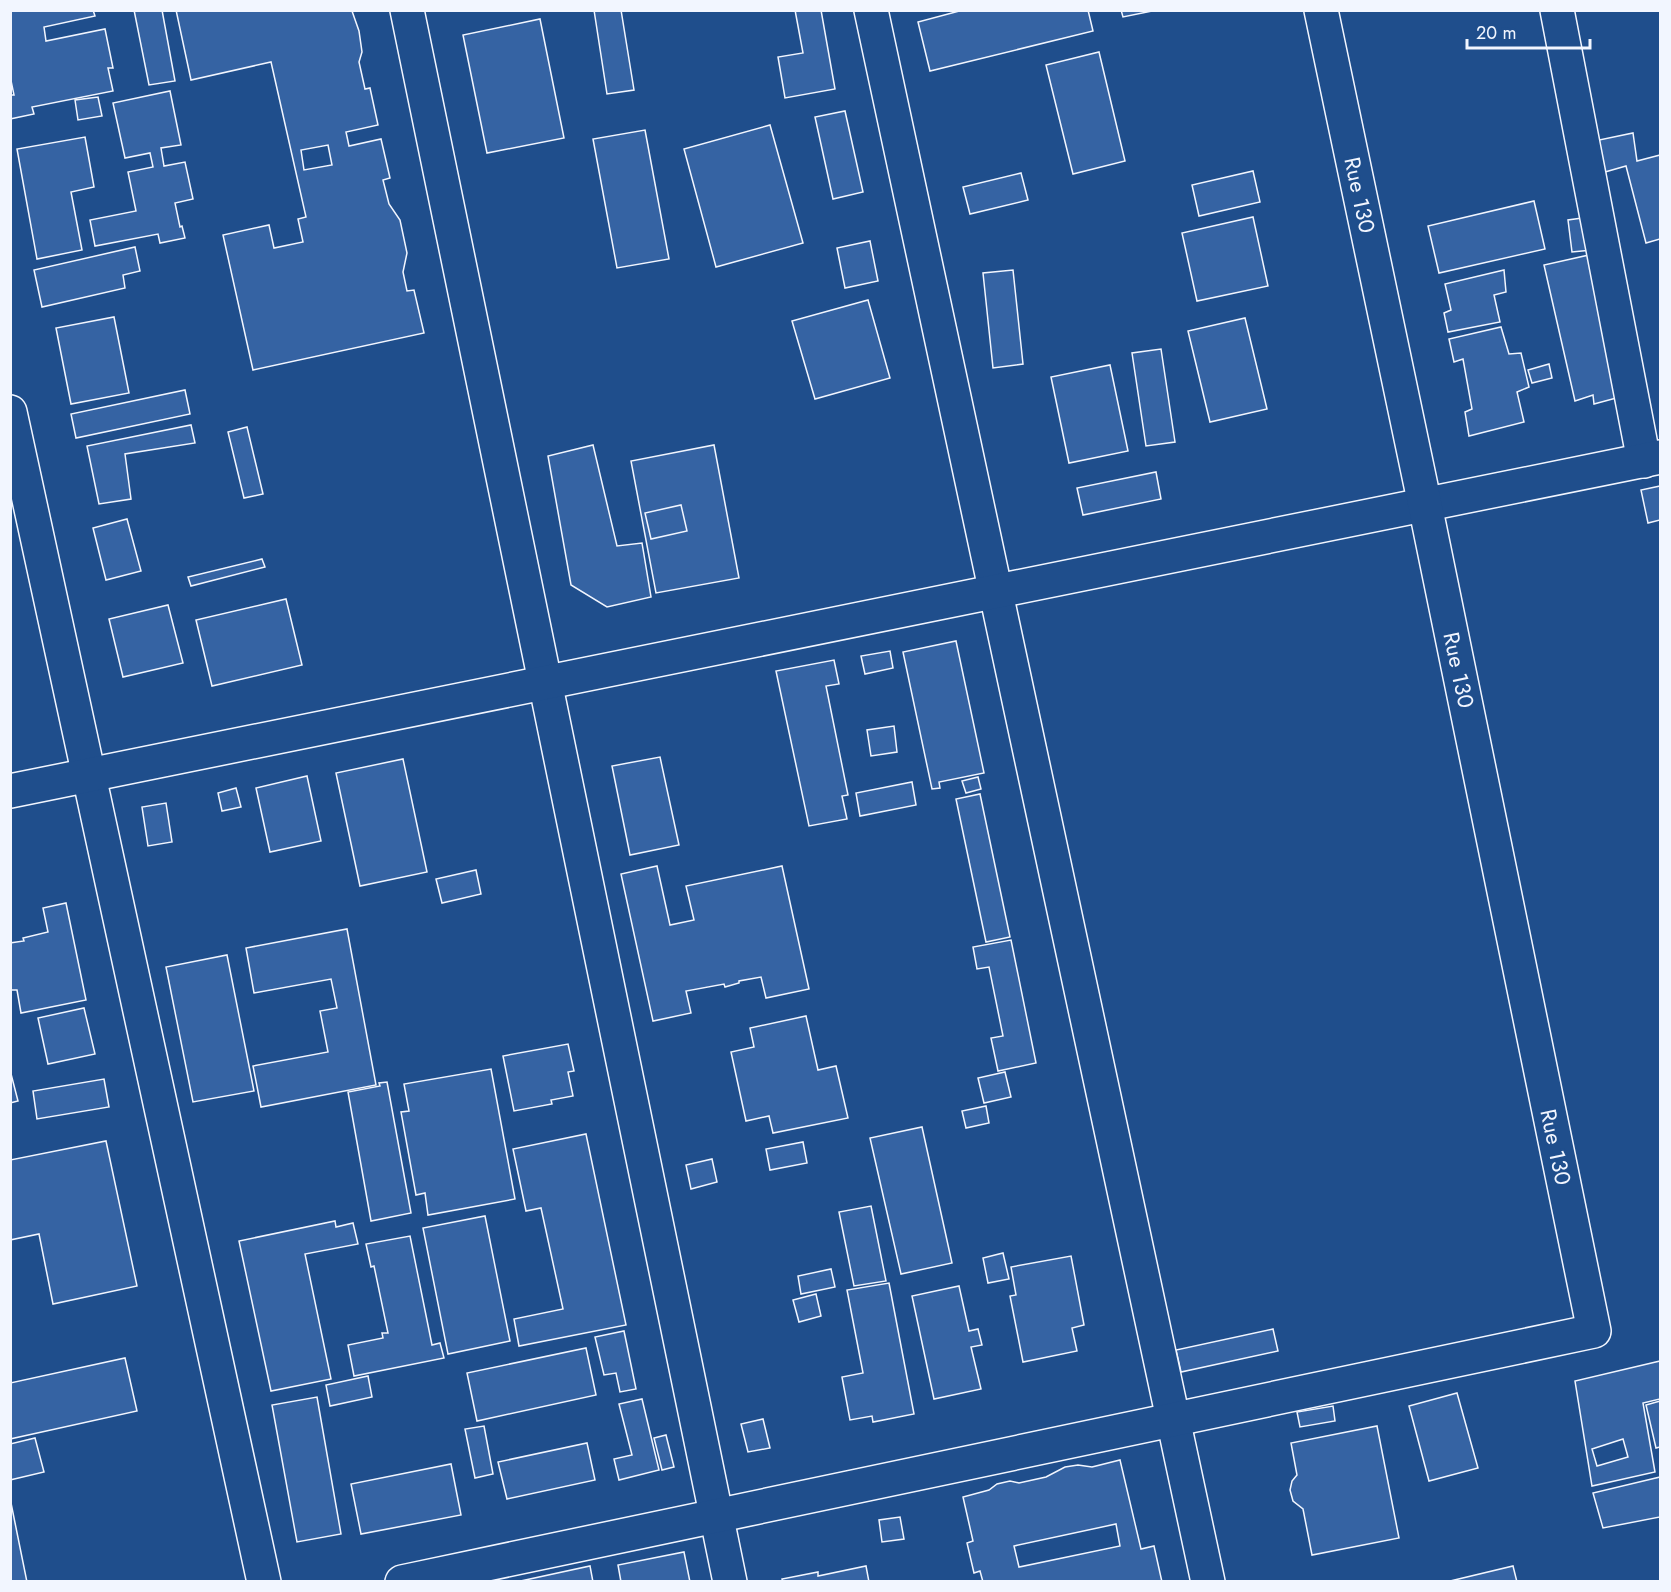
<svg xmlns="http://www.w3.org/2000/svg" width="1671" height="1592" font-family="Jost,sans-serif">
<rect width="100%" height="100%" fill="#1f4e8c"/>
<g fill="#3563a3" stroke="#f2f6ff" stroke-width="1.5" fill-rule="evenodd">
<polygon points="10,10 93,10 95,16 44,27 46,41 105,29 113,68 108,68 113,91 32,107 34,114 10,119 10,95 14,95 10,76"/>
<polygon points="134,10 162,10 175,81 149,85"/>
<path d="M 176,10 L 352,11 L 359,31 L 362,52 L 359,62 L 365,89 L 370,88 L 378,125 L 346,132 L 349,146 L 381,139 L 390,178 L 383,180 L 389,204 L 400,220 L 407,253 L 403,272 L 407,291 L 414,290 L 424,333 L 253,370 L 223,235 L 269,225 L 274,248 L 303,242 L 298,219 L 306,217 L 271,62 L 191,80 ZM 328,145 L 332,165 L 304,170 L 301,150 Z"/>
<polygon points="594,10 621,10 634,90 607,94"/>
<polygon points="795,10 821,10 835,89 785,98 778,57 803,53"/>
<polygon points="963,10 1088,10 1093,31 930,71 918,22"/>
<polygon points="1121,10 1157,10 1123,17"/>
<polygon points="540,19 564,138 487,153 463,35"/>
<polygon points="1099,52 1125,161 1073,174 1046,65"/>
<polygon points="170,91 181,145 161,148 164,166 185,162 193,199 175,203 180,227 182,226 185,238 160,243 158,234 95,246 90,220 136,211 128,172 153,167 150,153 125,158 113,103"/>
<polygon points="98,97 102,116 78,120 75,100"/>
<polygon points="845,111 863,192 833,199 815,117"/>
<polygon points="770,125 803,243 716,267 684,149"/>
<polygon points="645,130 669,259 617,268 593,139"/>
<polygon points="1633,133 1637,161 1660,155 1660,239 1646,243 1626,166 1605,172 1599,140"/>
<polygon points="85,137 94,187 71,192 82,250 37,259 17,149"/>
<polygon points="1253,171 1260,202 1199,216 1192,185"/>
<polygon points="1021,173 1028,200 970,214 963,187"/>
<polygon points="1534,201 1545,249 1439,273 1428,226"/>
<polygon points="1253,217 1268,286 1197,301 1182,233"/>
<polygon points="1589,217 1592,250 1572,252 1568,220"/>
<polygon points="870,241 878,281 845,288 837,248"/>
<polygon points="135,247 140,271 123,275 125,288 42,307 34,270"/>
<polygon points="1589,255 1620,397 1594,404 1593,395 1575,401 1544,265"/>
<polygon points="1013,270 1023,364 993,368 983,273"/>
<polygon points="1504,270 1506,292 1494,295 1500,322 1448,332 1444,313 1451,310 1445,284"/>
<polygon points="868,300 890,378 815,399 792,321"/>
<polygon points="114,317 129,393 71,404 56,328"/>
<polygon points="1245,318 1267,409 1210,422 1188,331"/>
<polygon points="1501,327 1509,354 1521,353 1529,387 1517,392 1524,422 1469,436 1465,412 1472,409 1463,359 1454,362 1449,339"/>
<polygon points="1161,349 1175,442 1146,446 1132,353"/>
<polygon points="1549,364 1552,378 1532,383 1528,370"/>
<polygon points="1110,365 1128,451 1069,463 1051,377"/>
<polygon points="185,390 190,414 76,438 71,414"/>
<polygon points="191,425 195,443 125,454 131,499 99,504 87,446"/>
<polygon points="247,427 263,494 244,498 228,432"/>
<polygon points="593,445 617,546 642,543 651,597 607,607 571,585 548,456"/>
<polygon points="714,445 739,578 656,593 631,461"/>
<polygon points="1156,472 1161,499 1083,515 1077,488"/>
<polygon points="1660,486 1660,520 1648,523 1641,490"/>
<polygon points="681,505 687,531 651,539 645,513"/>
<polygon points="127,519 141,571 106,580 93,528"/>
<polygon points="262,559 265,567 191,586 188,577"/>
<polygon points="286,599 302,665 212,686 196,620"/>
<polygon points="168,605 183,663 123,677 109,619"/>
<polygon points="956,641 984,773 939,782 940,788 932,789 903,652"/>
<polygon points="890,651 893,668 865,674 861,656"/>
<polygon points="834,660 839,684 826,686 848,795 842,796 847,819 809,826 776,671"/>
<polygon points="894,726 897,752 871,756 867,730"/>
<polygon points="660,757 679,845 630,855 612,766"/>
<polygon points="403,759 427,872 360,886 336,773"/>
<polygon points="307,776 321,841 270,852 256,788"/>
<polygon points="978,777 981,789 966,793 962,781"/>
<polygon points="912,782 916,805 860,816 856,793"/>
<polygon points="236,788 241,807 222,811 218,793"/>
<polygon points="980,794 1010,937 986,942 956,799"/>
<polygon points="166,803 172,842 148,846 142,807"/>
<polygon points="657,866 670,925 694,920 686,886 782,866 809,989 766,998 761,977 739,981 739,983 725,987 724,984 686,991 691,1013 653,1021 621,874"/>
<polygon points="476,870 481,894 442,903 436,879"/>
<polygon points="66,903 86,1000 21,1013 17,990 11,990 10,987 10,943 24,941 23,938 48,932 43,908"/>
<polygon points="347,929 376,1085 261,1107 253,1066 328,1052 320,1011 337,1008 331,979 254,993 246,948"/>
<polygon points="1011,940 1036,1063 998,1071 991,1038 1003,1036 989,967 977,969 973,947"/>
<polygon points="227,955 254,1091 193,1102 166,967"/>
<polygon points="84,1008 95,1054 48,1064 38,1018"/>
<polygon points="806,1016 818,1070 836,1066 848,1118 773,1133 769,1116 746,1121 731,1052 754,1047 750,1028"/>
<polygon points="568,1044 574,1071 568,1072 573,1096 551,1100 552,1104 514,1111 503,1056"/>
<polygon points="491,1069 515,1199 428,1215 425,1193 416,1195 401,1112 409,1111 404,1084"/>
<polygon points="10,1070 18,1101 10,1103"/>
<polygon points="1005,1072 1011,1097 984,1103 978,1078"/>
<polygon points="104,1079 109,1107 37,1119 33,1091"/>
<polygon points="387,1082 411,1213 371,1221 348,1092 380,1086 379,1083"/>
<polygon points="986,1106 989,1123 966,1128 962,1111"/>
<polygon points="922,1127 952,1263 901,1274 870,1138"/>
<polygon points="586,1134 626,1325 519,1346 514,1319 563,1309 541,1208 526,1211 513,1149"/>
<polygon points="106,1141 137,1286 53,1304 39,1234 10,1240 10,1160"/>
<polygon points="803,1142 807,1163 770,1170 766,1149"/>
<polygon points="712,1159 717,1182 691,1189 686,1165"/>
<polygon points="871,1206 886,1281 854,1286 839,1212"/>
<polygon points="485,1216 510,1341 448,1354 423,1228"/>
<polygon points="335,1221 336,1227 353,1223 358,1244 305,1254 331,1379 271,1391 239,1241"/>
<polygon points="410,1236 432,1345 440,1343 444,1358 354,1376 348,1345 383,1338 382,1333 388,1333 374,1266 371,1267 366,1244"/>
<polygon points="1003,1253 1009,1279 988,1283 983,1258"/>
<polygon points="1071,1256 1084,1325 1072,1328 1077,1351 1023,1362 1010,1296 1016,1295 1011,1267"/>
<polygon points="831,1269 835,1287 801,1294 798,1276"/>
<polygon points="889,1283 914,1414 873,1422 872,1416 850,1420 842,1377 863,1373 847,1290"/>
<polygon points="959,1286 969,1331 978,1329 982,1345 971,1347 981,1389 934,1399 912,1296"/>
<polygon points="816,1294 821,1316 799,1322 793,1300"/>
<polygon points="1273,1329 1278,1351 1181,1372 1176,1350"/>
<polygon points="624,1331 636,1389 620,1392 616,1373 604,1375 595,1337"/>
<polygon points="586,1348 596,1395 477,1421 467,1373"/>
<polygon points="125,1358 137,1411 10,1439 10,1383"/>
<path d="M 1660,1361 L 1660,1399 L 1643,1403 L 1655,1472 L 1592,1486 L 1575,1381 ZM 1623,1439 L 1628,1457 L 1597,1466 L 1592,1449 Z"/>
<polygon points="368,1376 372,1397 330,1406 326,1385"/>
<polygon points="1457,1393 1478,1468 1429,1481 1409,1406"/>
<polygon points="317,1397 341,1534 297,1542 272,1405"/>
<polygon points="642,1399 659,1470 619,1480 614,1459 632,1455 619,1404"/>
<polygon points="1660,1401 1660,1447 1656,1448 1646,1405"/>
<polygon points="1333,1406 1335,1421 1300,1427 1297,1412"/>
<polygon points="763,1419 770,1448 748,1452 741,1424"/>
<polygon points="484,1426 493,1474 475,1478 465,1429"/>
<polygon points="1377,1426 1399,1538 1312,1555 1303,1509 1293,1501 1290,1490 1292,1481 1297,1475 1291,1443"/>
<polygon points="666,1435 674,1467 662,1470 654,1438"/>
<polygon points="35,1438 44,1472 10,1480 10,1444"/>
<polygon points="587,1443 595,1480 507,1499 498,1462"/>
<path d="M 1120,1460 L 1141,1549 L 1154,1546 L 1162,1582 L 983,1582 L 980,1571 L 974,1573 L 967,1543 L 973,1541 L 963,1497 L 989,1490 L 997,1484 L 1010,1481 L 1019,1483 L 1046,1477 L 1065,1467 L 1078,1465 L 1092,1467 ZM 1116,1524 L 1120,1546 L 1019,1567 L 1014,1546 Z"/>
<polygon points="451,1464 461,1515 361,1534 351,1484"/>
<polygon points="1660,1477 1660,1517 1603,1528 1593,1493"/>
<polygon points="11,1503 27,1582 10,1582"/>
<polygon points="900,1517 904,1539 882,1542 879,1520"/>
<polygon points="684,1552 690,1582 621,1582 618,1565"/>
<polygon points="590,1566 593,1582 516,1582"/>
<polygon points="866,1566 869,1582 783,1582 782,1579 818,1572 818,1576"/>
<polygon points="1513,1566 1517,1582 1446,1582"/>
</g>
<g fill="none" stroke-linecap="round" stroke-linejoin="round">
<defs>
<g id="street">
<polyline points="407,10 730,1582"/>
<polyline points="871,10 1208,1582"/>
<polyline points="1557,10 1644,461"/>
<polyline points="10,412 264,1582"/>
<polyline points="10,791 1660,457"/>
<polyline points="402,1582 1594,1331 1425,505 1321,10"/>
</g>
</defs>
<use href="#street" stroke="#f2f6ff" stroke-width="36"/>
<use href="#street" stroke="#1f4e8c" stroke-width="33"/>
</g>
<g text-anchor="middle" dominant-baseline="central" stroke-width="4.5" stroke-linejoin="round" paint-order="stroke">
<g font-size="22" fill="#f2f6ff" stroke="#1f4e8c">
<text transform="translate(1360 195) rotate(78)">Rue 130</text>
<text transform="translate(1459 670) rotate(78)">Rue 130</text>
<text transform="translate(1556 1147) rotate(78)">Rue 130</text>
</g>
</g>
<rect width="1671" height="1592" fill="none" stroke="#f2f6ff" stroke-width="24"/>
<path d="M1467 39v9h123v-9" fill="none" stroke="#f2f6ff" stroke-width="3"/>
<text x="1476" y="39" font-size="18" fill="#f2f6ff" stroke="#1f4e8c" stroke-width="4.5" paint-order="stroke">20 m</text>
</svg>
